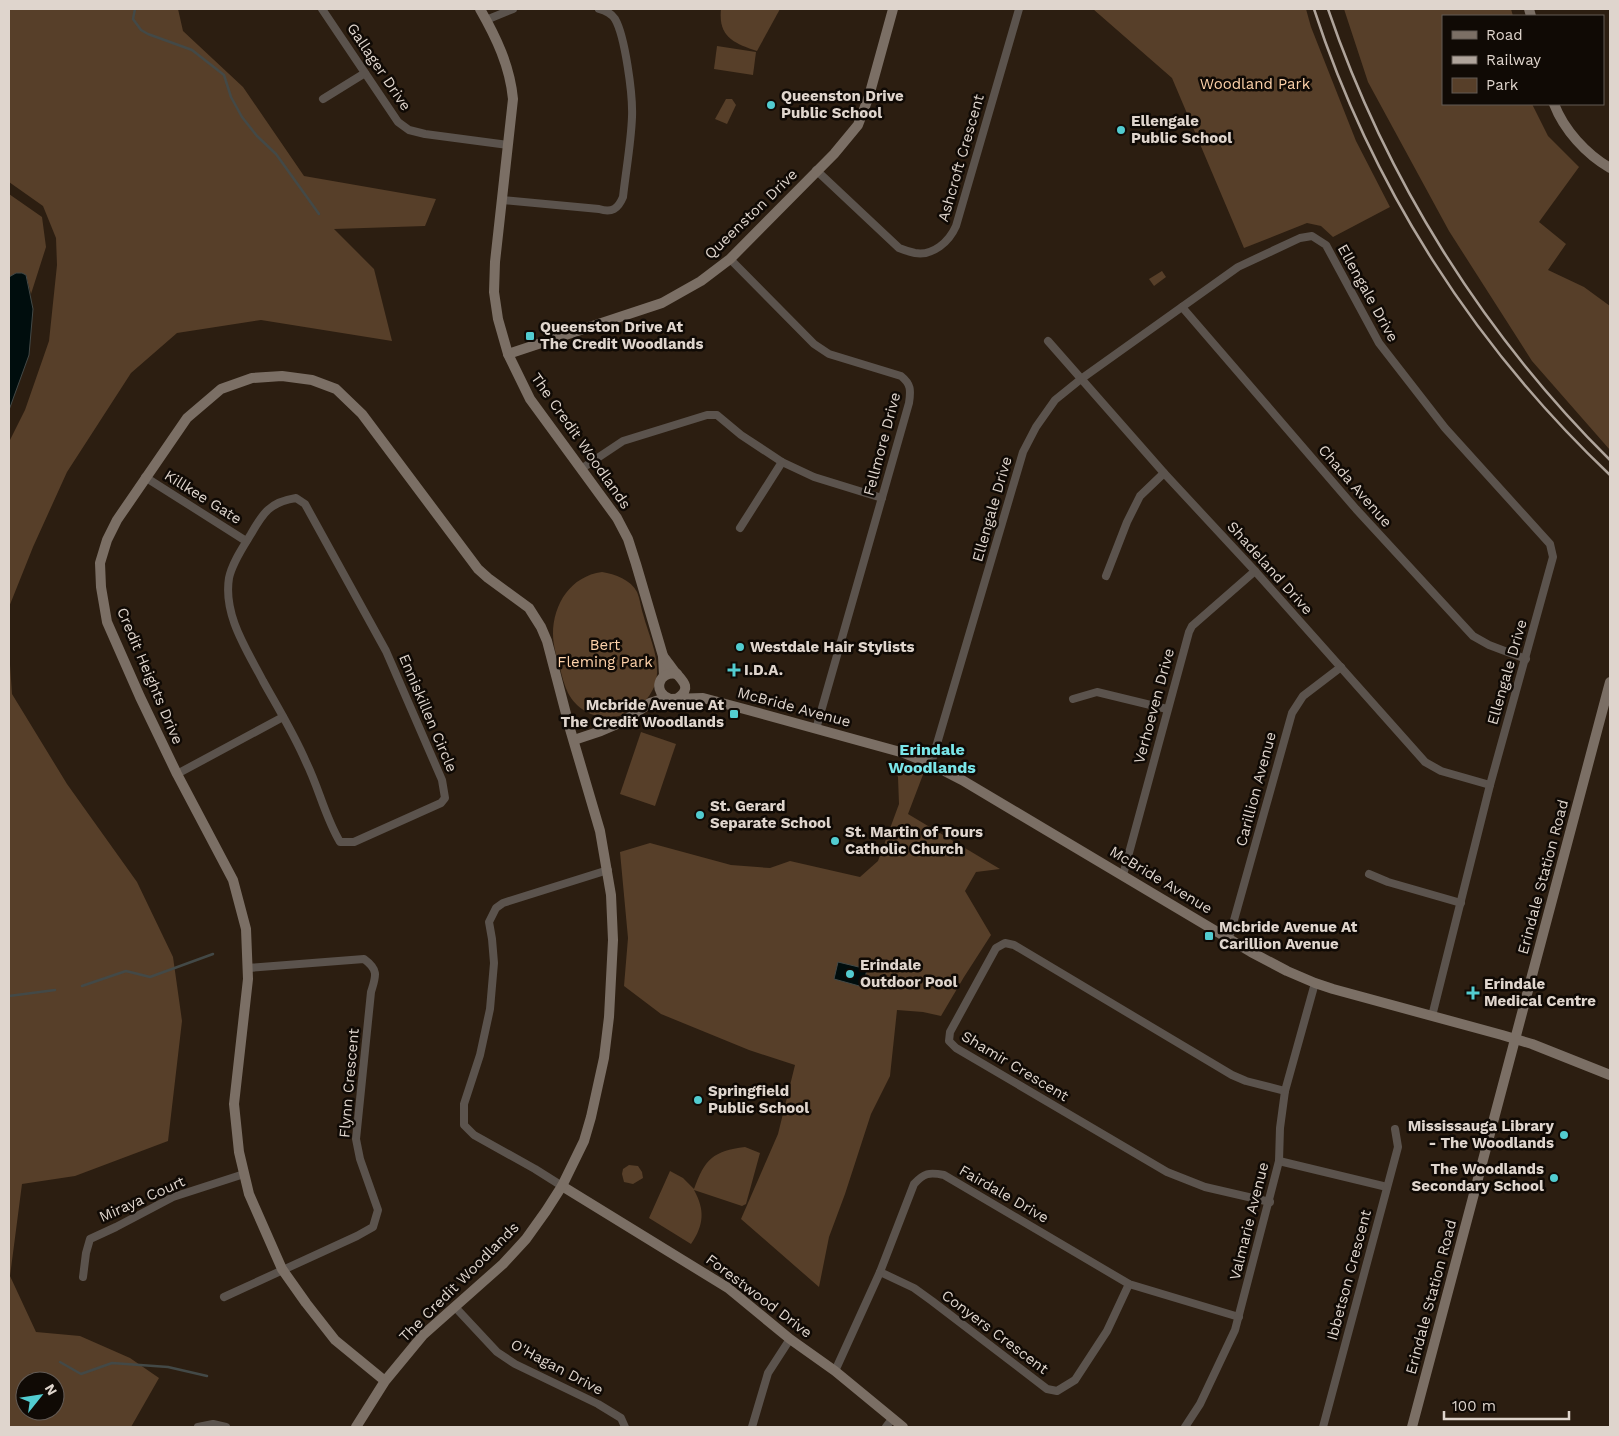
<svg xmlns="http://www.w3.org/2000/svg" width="1619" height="1436" font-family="'Work Sans',sans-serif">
<rect width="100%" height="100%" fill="#2c1e11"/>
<g fill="#573f29" fill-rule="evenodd">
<polygon points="9,9 178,9 183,31 243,87 304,176 436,199 425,226 334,229 374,269 392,341 261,320 177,333 131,373 67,472 33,547 9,607 9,442 25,410 49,341 57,265 56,238 43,206 9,182"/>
<path d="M 721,9 L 780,9 L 757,51 C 734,43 718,37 721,9 Z"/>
<polygon points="1093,9 1306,9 1311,27 1356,141 1390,207 1333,237 1321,226 1307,223 1244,248 1172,78"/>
<polygon points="1344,9 1511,9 1513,16 1443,16 1443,104 1532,104 1548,136 1579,167 1539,222 1566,244 1548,270 1584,287 1610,306 1610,450 1532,361 1449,231 1368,82"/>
<polygon points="717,46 756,52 753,75 714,69"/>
<polygon points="726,99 732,99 736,105 727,124 715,119"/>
<polygon points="9,194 42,217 46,247 31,294 26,275 16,273 9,277"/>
<polygon points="1162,271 1166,277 1154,286 1149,279"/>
<path d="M 602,572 C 615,574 631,580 637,592 C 640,599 641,608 643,614 C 648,633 658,654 657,673 C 657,680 655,686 652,691 C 646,703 632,713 619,716 C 599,721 578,712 568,693 C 564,685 562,676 560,668 C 557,657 553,646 553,634 C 553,604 571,576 602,572 Z"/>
<path d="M 9,650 L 12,694 L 67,784 L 137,882 L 173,957 L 182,1021 L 168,1141 L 75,1176 L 22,1184 L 10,1276 L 36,1332 L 80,1336 L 130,1358 L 159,1378 L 131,1427 L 9,1427 ZM 25,1381 L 55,1381 L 55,1411 L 25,1411 Z"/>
<polygon points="641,732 676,744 655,806 620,794"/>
<polygon points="891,762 924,772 908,814 1000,869 976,872 965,891 991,935 964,977 941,1016 923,1012 897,1010 890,1076 871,1114 845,1194 829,1237 819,1287 741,1219 778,1134 795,1065 749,1050 661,1014 624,986 628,938 620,852 650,843 731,865 770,868 790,861 860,877 878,861 899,804 898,777"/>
<path d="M 745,1147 L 760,1153 L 746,1204 L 742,1206 L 694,1190 C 705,1210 704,1225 691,1244 L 649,1218 L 670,1171 L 683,1178 L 694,1189 C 705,1159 713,1151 745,1147 Z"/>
<polygon points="629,1165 638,1166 642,1172 643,1178 633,1184 624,1182 622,1174 623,1169"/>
</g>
<g fill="#000d0d" stroke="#434947">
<polygon points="16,273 22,273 26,275 33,309 29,355 9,410 9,277"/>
<polygon points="838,962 867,969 863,987 834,979"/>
</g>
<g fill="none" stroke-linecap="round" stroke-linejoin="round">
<g stroke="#434947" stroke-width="2.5">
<polyline points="135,9 133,19 141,30 148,34 192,50 224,75 231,97 242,117 257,136 276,154 319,214"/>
<polyline points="82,986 126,971 150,977 213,954"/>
<polyline points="9,996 55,990"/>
<polyline points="60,1362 81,1374 112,1363 168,1367 207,1376"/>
</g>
<g stroke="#5b534d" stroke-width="8">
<polyline points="322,9 398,122 409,130 425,134 508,145"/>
<polyline points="486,20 513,9"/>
<polyline points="323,99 365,73"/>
<path d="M 816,170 L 899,248 C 904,250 910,252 915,253 C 933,256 949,242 956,226 L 1019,9"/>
<path d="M 503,200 L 599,209 C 612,213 618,209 623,197 C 626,170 631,143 632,117 C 633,95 625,36 615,19 C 611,13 606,11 599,9"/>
<path d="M 730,259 L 814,344 L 829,354 L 901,376 C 911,384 911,390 909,403 L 816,729"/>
<polyline points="1182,307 1356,509 1473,636 1489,645 1526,659"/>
<polyline points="1048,341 1164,473 1255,571 1425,762 1441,771 1490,785"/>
<polyline points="581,469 623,441 707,415 717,415 741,435 782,462 814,477 882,498"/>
<polyline points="145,477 246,541"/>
<path d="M 296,498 L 305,504 L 386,651 L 442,780 L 445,798 L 441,803 L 354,842 L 340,842 C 325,817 319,788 306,762 C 294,734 278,708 263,681 C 247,650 223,615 229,578 C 232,563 243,547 251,534 C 263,513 270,502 296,498 Z"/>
<polyline points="740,528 782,462"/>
<polyline points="1106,576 1127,522 1140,496 1164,473"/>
<polyline points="1073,699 1097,692 1167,709"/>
<polyline points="931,764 1023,452 1036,427 1055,400 1081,379 1238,267 1300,238 1312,236 1326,245 1379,343 1445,428 1550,544 1553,557 1490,785 1432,1016"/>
<polyline points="177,774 283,717"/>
<polyline points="1369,874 1388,882 1461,903"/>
<polyline points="1123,875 1189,632 1192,626 1255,571"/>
<polyline points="1229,938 1292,713 1303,696 1341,667"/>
<polyline points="1279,1161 1387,1187"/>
<polyline points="562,1186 535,1169 474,1135 464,1125 464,1104 480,1055 490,1009 494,963 492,939 489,922 496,908 503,903 608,870"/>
<polyline points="1270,1202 1205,1187 1167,1172 956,1048 949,1041 950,1032 996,948 1005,943 1014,945 1232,1075 1246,1081 1285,1091"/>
<polyline points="880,1272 914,1288 932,1301 1047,1389 1057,1391 1075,1380 1107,1331 1129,1284"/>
<polyline points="83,1277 86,1253 90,1239 116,1227 173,1197 244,1174"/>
<path d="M 224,1297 L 357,1236 L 373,1227 L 378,1210 L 360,1159 L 356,1139 L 371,992 C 376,976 379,970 364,959 L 248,968"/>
<polyline points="455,1307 497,1352 515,1364 598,1404 621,1418 625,1427"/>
<path d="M 835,1371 L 880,1272 L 914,1184 C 924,1173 929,1172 944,1175 L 1129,1284 L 1239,1317"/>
<polyline points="198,1427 213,1424 226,1427"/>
<polyline points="752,1427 768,1373 790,1339"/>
<polyline points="886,1427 892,1419"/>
<polyline points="1185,1427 1200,1404 1235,1330 1279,1161 1280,1128 1285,1091 1315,983"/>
<polyline points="1323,1427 1398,1147 1395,1129"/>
</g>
<g stroke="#7b6f65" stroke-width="10">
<path d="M 480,9 C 496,37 510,66 513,99 L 495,262 L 494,292 L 498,319 L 508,354 L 530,399 L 617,518 L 628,539 L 636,564 L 663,656 L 664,675"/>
<polyline points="1529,9 1531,16"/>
<path d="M 1554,104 C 1564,130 1586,154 1610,168"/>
<polyline points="508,354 662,303 701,281 730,259 834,154 858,125 869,96 893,9"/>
<path d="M 663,656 C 667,661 671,667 675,672 C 683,681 692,688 678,698"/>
<path d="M 677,674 C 658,670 652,693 670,699 L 703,698 L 748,710 L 904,753 L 931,764 L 962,780 L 1251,952 L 1287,971 L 1315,983 L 1333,989 L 1502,1035 L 1532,1044 L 1610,1075"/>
<polyline points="574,740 601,731 622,722 650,703 665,698"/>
<polyline points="562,1186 728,1288 790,1339 835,1371 903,1427"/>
<polyline points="356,1427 385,1381 423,1335 503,1264 526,1239 546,1211 562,1186 584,1141 591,1117 604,1058 609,1017 613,940 611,895 600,831 570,729 547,641 541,627 529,608 488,578 478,569 362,414 336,389 312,380 282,376 252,378 221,389 187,418 117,520 107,540 100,563 101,587 107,622 140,697 177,774 233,880 246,929 248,979 234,1104 239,1152 249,1194 282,1269 306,1303 335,1340 385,1381"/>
<polyline points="1412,1427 1610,682"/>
</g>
<g stroke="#afa49b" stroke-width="2.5">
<path d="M 1314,9 C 1372,187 1474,346 1610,475"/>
<path d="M 1328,9 C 1386,179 1483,334 1610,460"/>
</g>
</g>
<g fill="#52ccd0" stroke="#100a05" stroke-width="2">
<circle cx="771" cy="105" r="5"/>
<circle cx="1121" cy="130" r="5"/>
<rect x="525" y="331" width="10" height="10" rx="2.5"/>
<circle cx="740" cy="647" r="5"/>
<path d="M731.5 662.5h5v5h5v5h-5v5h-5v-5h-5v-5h5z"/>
<rect x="729" y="709" width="10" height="10" rx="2.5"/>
<circle cx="700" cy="815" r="5"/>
<circle cx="835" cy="841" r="5"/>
<rect x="1204" y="931" width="10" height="10" rx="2.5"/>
<circle cx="850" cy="974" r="5"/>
<path d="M1470.5 985.5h5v5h5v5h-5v5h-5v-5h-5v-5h5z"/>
<circle cx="698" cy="1100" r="5"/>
<circle cx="1564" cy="1135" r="5"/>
<circle cx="1554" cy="1178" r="5"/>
</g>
<g text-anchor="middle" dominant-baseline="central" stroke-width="5" stroke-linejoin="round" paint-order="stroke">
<g font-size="15" fill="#dfd5cd" stroke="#100a05">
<text transform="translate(379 67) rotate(56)">Gallager Drive</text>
<text transform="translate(961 158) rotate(-74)">Ashcroft Crescent</text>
<text transform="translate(751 214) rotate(-44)">Queenston Drive</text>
<text transform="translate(1368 293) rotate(61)">Ellengale Drive</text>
<text transform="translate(581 441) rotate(55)">The Credit Woodlands</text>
<text transform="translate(882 444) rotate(-75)">Fellmore Drive</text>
<text transform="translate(1355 486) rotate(49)">Chada Avenue</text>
<text transform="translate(203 497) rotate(32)">Killkee Gate</text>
<text transform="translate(992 509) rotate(-74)">Ellengale Drive</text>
<text transform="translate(1270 568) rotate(48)">Shadeland Drive</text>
<text transform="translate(1507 672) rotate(-74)">Ellengale Drive</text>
<text transform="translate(150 676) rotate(67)">Credit Heights Drive</text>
<text transform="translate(1154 706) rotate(-75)">Verhoeven Drive</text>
<text transform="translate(794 707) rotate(15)">McBride Avenue</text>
<text transform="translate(428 713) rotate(67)">Enniskillen Circle</text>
<text transform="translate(1256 789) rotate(-75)">Carillion Avenue</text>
<text transform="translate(1543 877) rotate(-75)">Erindale Station Road</text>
<text transform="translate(1161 880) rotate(31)">McBride Avenue</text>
<text transform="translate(1015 1066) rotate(31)">Shamir Crescent</text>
<text transform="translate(349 1083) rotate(-85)">Flynn Crescent</text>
<text transform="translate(1004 1194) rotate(30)">Fairdale Drive</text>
<text transform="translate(142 1199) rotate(-24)">Miraya Court</text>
<text transform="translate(1249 1221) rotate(-76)">Valmarie Avenue</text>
<text transform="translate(1349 1275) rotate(-75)">Ibbetson Crescent</text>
<text transform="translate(459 1282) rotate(-45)">The Credit Woodlands</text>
<text transform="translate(759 1296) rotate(37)">Forestwood Drive</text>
<text transform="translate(1431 1297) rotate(-75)">Erindale Station Road</text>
<text transform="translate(995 1332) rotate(37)">Conyers Crescent</text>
<text transform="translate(557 1367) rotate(28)">O'Hagan Drive</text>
</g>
<g font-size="15" fill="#fed2aa" stroke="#100a05">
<text x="1255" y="84">Woodland Park</text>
<text x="605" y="645">Bert<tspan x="605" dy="17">Fleming Park</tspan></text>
</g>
<g font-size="15" font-weight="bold" fill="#dfd5cd" stroke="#100a05" text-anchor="start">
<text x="781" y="96">Queenston Drive<tspan x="781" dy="17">Public School</tspan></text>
<text x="1131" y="121">Ellengale<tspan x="1131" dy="17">Public School</tspan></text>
<text x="540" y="327">Queenston Drive At<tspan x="540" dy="17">The Credit Woodlands</tspan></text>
<text x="750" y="647">Westdale Hair Stylists</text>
<text x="744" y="670">I.D.A.</text>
<text x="724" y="705" text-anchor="end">Mcbride Avenue At<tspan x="724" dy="17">The Credit Woodlands</tspan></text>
<text x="710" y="806">St. Gerard<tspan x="710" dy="17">Separate School</tspan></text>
<text x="845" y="832">St. Martin of Tours<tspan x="845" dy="17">Catholic Church</tspan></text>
<text x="1219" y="927">Mcbride Avenue At<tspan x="1219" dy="17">Carillion Avenue</tspan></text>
<text x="860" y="965">Erindale<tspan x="860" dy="17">Outdoor Pool</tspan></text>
<text x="1484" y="984">Erindale<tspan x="1484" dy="17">Medical Centre</tspan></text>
<text x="708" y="1091">Springfield<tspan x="708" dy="17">Public School</tspan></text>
<text x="1554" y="1126" text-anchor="end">Mississauga Library<tspan x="1554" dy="17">- The Woodlands</tspan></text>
<text x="1544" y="1169" text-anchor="end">The Woodlands<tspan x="1544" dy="17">Secondary School</tspan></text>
</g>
<g font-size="16" font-weight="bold" fill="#7ae6e9" stroke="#100a05">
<text x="932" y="749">Erindale<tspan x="932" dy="18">Woodlands</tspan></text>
</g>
</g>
<rect width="1619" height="1436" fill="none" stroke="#dfd5cd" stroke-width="20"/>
<rect x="1442" y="15" width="162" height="90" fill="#100a05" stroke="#635b55"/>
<rect x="1452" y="31" width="25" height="8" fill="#7b6f65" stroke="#635b55"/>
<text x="1486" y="40" font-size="15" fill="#dfd5cd">Road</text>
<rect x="1452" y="56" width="25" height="8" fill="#afa49b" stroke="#635b55"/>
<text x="1486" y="65" font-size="15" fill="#dfd5cd">Railway</text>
<rect x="1452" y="78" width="25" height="15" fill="#573f29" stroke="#635b55"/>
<text x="1486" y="90" font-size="15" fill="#dfd5cd">Park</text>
<g transform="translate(40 1396) rotate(60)"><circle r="24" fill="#100a05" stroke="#635b55"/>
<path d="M0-4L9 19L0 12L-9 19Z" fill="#52ccd0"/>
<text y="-8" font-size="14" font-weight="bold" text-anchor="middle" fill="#dfd5cd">N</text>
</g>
<path d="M1444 1411v8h125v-8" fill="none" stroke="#dfd5cd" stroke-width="2.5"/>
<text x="1452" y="1411" font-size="15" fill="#dfd5cd" stroke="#100a05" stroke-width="4" paint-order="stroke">100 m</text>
</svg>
